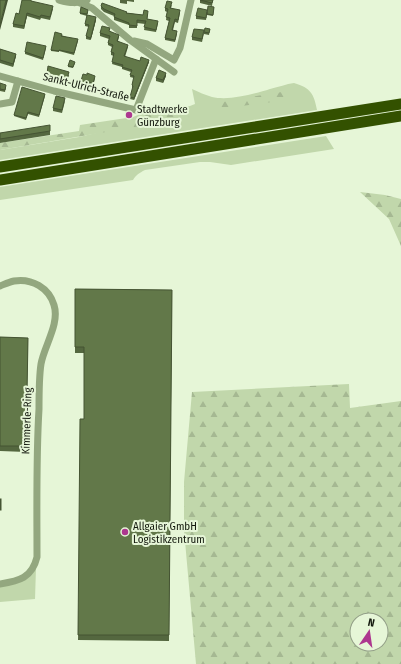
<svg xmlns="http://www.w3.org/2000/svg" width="401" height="664" font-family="'Fira Sans Condensed',sans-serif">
<defs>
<pattern id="forest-firs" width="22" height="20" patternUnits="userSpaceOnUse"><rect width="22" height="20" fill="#c1d7ab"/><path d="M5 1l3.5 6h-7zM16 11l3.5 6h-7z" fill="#a5b892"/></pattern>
</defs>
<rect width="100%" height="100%" fill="#e6f6d7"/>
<g fill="#c1d7ab">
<path d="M 294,83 C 311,88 314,94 317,110 L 0,160 L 0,150 L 79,137 L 190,111 L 190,106 L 195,104 L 192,89 C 199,92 205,95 212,97 C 229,101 254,94 270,89 C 279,87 286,84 294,83 Z"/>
<path d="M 326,136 L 334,149 L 231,165 L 210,162 L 200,162 L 145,170 C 139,173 136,175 133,180 L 0,200 L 0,187 Z"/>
<polygon points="36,568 35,599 0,602 0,587"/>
</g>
<g fill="url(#forest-firs)" fill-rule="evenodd">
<polygon points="295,90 286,100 213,110 211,104 262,95"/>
<polygon points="190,106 190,111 188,118 0,150 0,143 79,131 80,125 133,117 138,115"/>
<polygon points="360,192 385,195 401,199 401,246 389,219"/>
<path d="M 349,384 L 350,408 L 401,401 L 401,664 L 196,664 L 184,530 L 184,482 L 192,392 ZM 357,620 L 381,620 L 381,644 L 357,644 Z"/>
</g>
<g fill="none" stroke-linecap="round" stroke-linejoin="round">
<g stroke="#93a77f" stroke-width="7">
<path d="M 59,0 C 70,3 77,4 87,0"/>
<polyline points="80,3 92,8 130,40 174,72"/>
<polyline points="134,41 147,44 174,60 180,48 191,0"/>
<polyline points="0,76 54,91 136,110 156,59"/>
<polyline points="0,104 12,102 18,81"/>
<path d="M 0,286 C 5,284 9,282 14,281 C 32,278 49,288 54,305 C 60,324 44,346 41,364 C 39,377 39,395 39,409 C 36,458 37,508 37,557 C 32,578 19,581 0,584"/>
</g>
<g stroke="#335100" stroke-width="11">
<polyline points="0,167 401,104"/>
<polyline points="0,180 401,116"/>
</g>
</g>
<g fill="#54673f">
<polygon points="31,0 31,1 53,9 50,20 41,18 40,20 27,16 24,29 13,27 13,24 19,14"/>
<polygon points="120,0 134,0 134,2 127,1 127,4 120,3"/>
<polygon points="200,0 213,0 212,6 200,3"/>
<polygon points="172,5 171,8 180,13 178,23 175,22 173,30 177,34 175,42 165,40 165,38 169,21 166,20 167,12 165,11 165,8"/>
<polygon points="101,6 127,13 143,15 148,14 147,19 158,23 156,32 144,30 145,24 137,23 137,28 129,28 129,25 114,20 114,16 104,12 101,9"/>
<polygon points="214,7 213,16 207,15 207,14 206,20 196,19 196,16 207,12"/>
<polygon points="88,12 87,16 80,14 80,13"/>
<polygon points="96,20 91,39 90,40 86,39 86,36 89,27 85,26 85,24"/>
<polygon points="210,29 209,35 204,34 204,32"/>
<polygon points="109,31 119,37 118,41 128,47 125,57 140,61 149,62 134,100 130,99 130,97 133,88 132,88 132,85 134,78 130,77 131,72 122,69 122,67 112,64 114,56 111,55 111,52 112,47 108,45 108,43 109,39 100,36 100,33"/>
<polygon points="204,33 202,42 192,40 192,37"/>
<polygon points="61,35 78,41 74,55 59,51 59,52 51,51 51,50"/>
<polygon points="46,48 43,60 25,54 25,52"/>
<polygon points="0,49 16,56 13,67 0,63"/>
<polygon points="75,63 73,68 68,67 68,66"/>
<polygon points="47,74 69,75 67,82 47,77"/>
<polygon points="166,76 163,83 156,81 156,78"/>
<polygon points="95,78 93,86 89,85 88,88 80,86 80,84"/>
<polygon points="0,83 6,87 5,92 0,91"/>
<polygon points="45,96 39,117 28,114 26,120 14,116 14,115"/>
<polygon points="65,101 62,113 53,111 53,108"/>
<polygon points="50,131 50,135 0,143 0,133"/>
<polygon points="75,289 172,290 169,641 78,640 84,419 84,353 75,353"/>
<polygon points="0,337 28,338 26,452 0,451"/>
</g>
<g fill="#455433">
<polygon points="6,0 8,0 0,30 0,25"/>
<polygon points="27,13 27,16 24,29 24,26"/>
<polygon points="96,17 96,20 91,39 90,40 90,38"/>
<polygon points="16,54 16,56 13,67 13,64"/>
<polygon points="149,60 149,62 134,100 134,98"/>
<polygon points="166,73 166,76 163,83 163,80"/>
</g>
<g fill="#627849" stroke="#455433">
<polygon points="0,0 6,0 0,25"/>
<polygon points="22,0 31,0 31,1 53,6 50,17 41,15 40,17 27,13 24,26 13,24 16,13 19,14"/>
<polygon points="200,0 213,0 212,3"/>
<polygon points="167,1 172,2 170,8 180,10 178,20 175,19 172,30 177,31 175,40 165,38 170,18 166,17 168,9 165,8"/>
<polygon points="102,3 127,12 126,13 143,15 144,10 148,11 147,19 158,21 156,30 144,27 146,21 137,20 137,26 129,25 129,23 114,17 115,14 104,9 101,6"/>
<polygon points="208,6 214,7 213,15 207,14"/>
<polygon points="81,7 88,10 87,14 80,13"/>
<polygon points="198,8 207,10 206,18 196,16"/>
<polygon points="87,15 96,17 91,37 90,38 86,36 89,25 85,24"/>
<polygon points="102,26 110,28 109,31 119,35 117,41 128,45 124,56 140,61 141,57 149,60 134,98 130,97 133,86 132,85 134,76 130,75 132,70 122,67 123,65 112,62 114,53 111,52 113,45 108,43 110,36 100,33"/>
<polygon points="205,28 210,29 209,33 204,32"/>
<polygon points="194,29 204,30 202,39 192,37"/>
<polygon points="55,32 62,34 61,36 78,39 74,53 59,50 59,51 51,50"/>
<polygon points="27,42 46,46 43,58 25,52"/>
<polygon points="0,49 16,54 13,64 0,60"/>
<polygon points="70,60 75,62 73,67 68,66"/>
<polygon points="48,66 69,72 67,79 47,74"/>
<polygon points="159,70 166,73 163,80 156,78"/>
<polygon points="87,73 95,76 93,84 89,82 88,86 80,84 83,74 87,75"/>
<polygon points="0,83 6,85 5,90 0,89"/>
<polygon points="22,87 45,94 39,115 28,112 26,118 14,115"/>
<polygon points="56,96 65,98 62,110 53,108"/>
<polygon points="50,125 50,131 0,139 0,133"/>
<polygon points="75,289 172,290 169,635 78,635 80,419 84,419 84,347 75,347"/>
<polygon points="0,337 28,338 26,446 0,446"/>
<rect x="0" y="499" width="1" height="11"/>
</g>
<g fill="#ad378f" stroke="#e6f6d7" stroke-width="1.5">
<circle cx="129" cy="115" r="4"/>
<circle cx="125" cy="532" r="4"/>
</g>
<g text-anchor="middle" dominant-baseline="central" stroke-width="4" stroke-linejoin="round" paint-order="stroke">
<g font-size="11" fill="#14190e" stroke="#e6f6d7">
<text transform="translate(86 87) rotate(14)">Sankt-Ulrich-Straße</text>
<text transform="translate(27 421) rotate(-88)">Kimmerle-Ring</text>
</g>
<g font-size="11" fill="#14190e" stroke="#e6f6d7" text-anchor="start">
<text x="137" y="109">Stadtwerke<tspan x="137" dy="13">Günzburg</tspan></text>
<text x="133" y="526">Allgaier GmbH<tspan x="133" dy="13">Logistikzentrum</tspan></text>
</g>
</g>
<g transform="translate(369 632) rotate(13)"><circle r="19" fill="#e6f6d7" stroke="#929e87"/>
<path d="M0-3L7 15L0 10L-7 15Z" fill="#ad378f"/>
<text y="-6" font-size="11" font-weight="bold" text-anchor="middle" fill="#14190e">N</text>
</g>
</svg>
